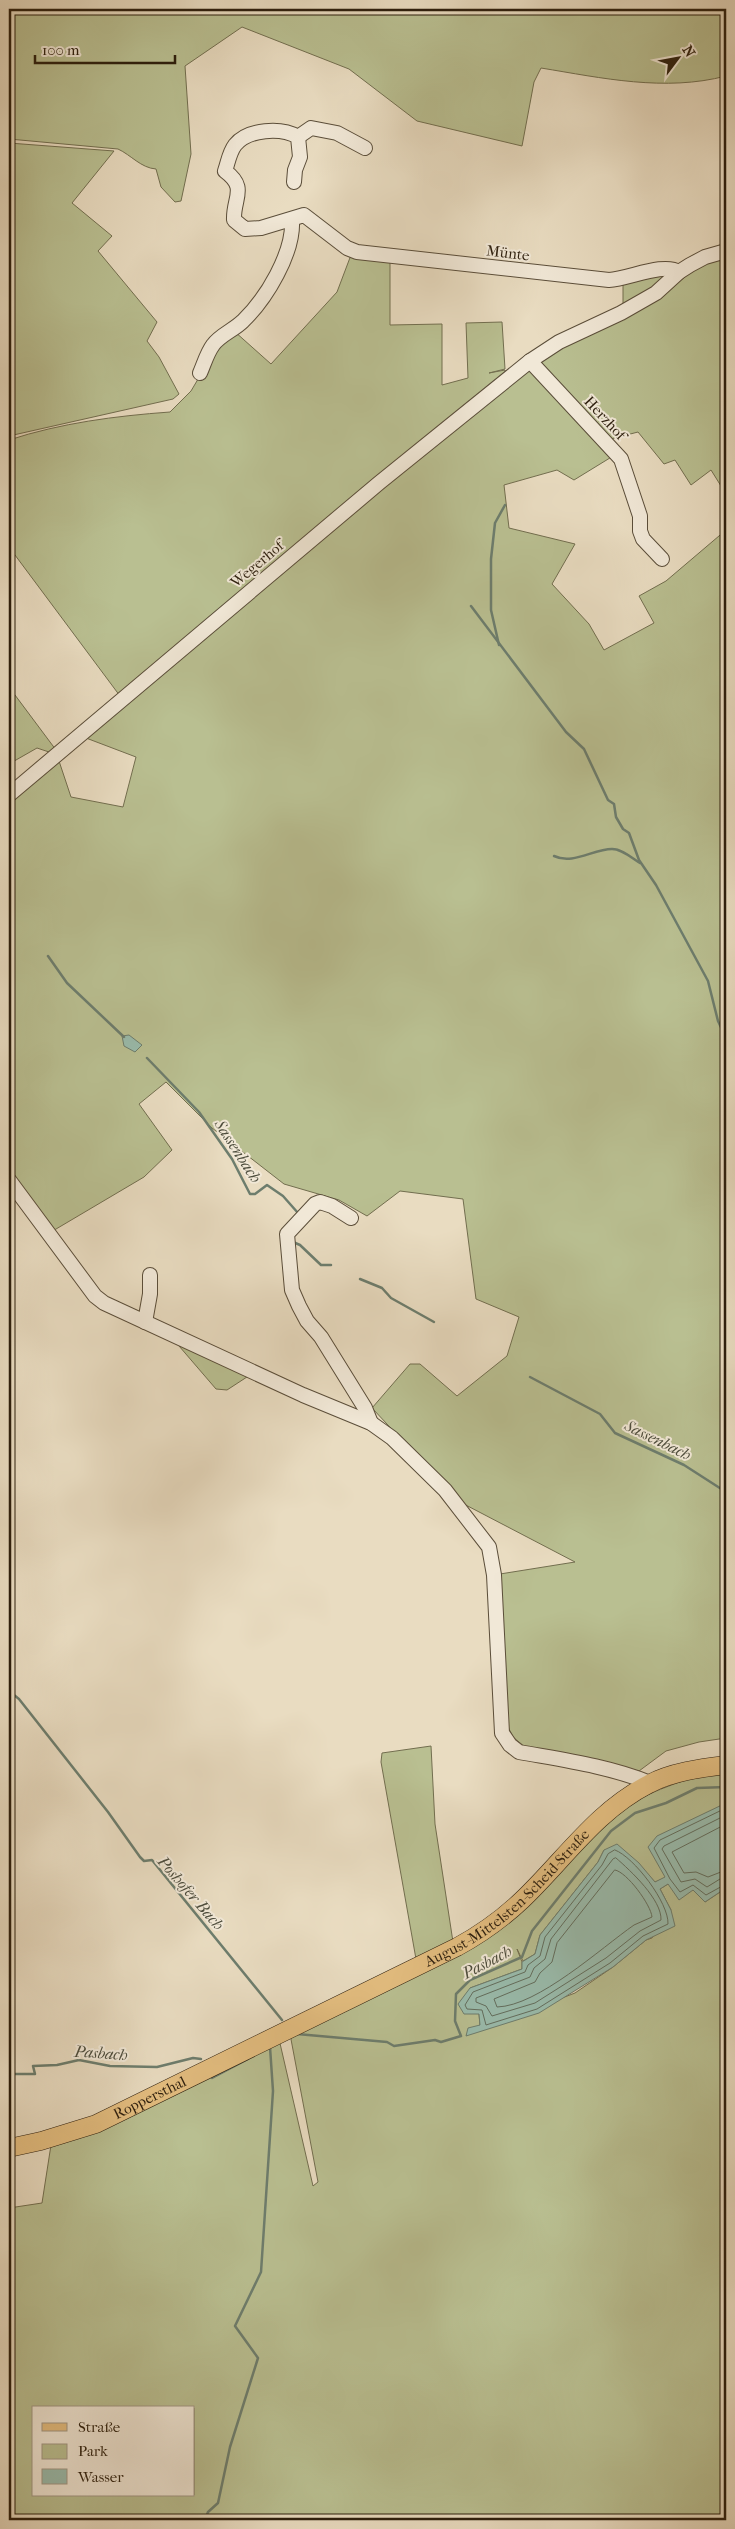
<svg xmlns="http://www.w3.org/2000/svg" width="735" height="2529" font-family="'IM FELL French Canon',serif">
<rect width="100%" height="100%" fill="#e9dcc1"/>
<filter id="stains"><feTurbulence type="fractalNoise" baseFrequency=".004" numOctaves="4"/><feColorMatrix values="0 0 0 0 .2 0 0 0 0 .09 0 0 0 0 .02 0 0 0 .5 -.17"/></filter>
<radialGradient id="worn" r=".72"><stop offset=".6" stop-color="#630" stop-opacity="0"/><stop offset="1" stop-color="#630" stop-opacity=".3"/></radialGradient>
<g fill="#b9bf91" stroke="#726e4f" fill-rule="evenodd">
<path d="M 9,9 L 726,9 L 726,76 C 665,92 602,78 541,68 L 534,82 L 522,146 L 417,121 L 349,69 L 242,27 L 185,66 L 191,154 L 181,201 L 175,202 L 161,187 L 156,169 C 141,168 131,155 118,149 L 9,139 Z"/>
<polygon points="9,143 114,151 72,203 112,236 98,251 157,322 147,341 159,357 179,394 173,399 9,436"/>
<path d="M 351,255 L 390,257 L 390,325 L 442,324 L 442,385 L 468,378 L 466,323 L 502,322 L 505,369 L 489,373 L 505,370 L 506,377 L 120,696 L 9,547 L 9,440 C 61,423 115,416 170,412 L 191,391 L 217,347 L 234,331 L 271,364 L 337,292 Z"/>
<polygon points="726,255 726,494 711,470 691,485 675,460 664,464 638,432 611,439 618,453 574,480 557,470 504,485 509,528 575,544 552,584 589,624 604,650 654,623 639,596 666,581 726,530 726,1738 699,1742 666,1751 639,1771 525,1747 513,1737 508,1727 500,1574 575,1562 460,1502 372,1408 410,1364 420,1364 457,1396 507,1356 519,1317 476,1299 463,1199 400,1191 367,1216 339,1200 284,1184 212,1128 166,1082 139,1104 172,1150 144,1177 51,1232 9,1177 9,795 57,755 71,797 123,807 136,757 86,738 369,497 526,370 574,338 665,291 697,267"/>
<polygon points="660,271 669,275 623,309 623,283"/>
<polygon points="9,687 56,750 52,753 37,748 9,764"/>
<polygon points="173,1339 250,1375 227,1390 216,1389"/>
<polygon points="431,1746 435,1824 453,1942 416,1959 381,1762 382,1753"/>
<path d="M 726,1770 L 726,1803 L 690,1822 L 665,1878 L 655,1882 L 631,1857 L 604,1850 L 598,1862 L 540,1935 L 535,1954 L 523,1961 L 517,1949 L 522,1962 L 522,1969 L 470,1988 L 479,2014 L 480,2026 L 466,2035 L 575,1993 L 613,1967 L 646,1940 L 652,1938 L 671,1910 L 660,1889 L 668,1884 L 693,1890 L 705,1902 L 726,1888 L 726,2520 L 9,2520 L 9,2208 L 42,2203 L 51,2145 L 279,2039 L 313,2186 L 318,2182 L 290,2034 L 460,1951 L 624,1807 C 656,1789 689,1777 726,1770 ZM 34,2408 L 194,2408 L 194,2495 L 34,2495 Z"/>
</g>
<g fill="#99bcad" stroke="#6d7d6d">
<polygon points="129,1035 142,1045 135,1052 124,1046 122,1036"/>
<polygon points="726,1803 726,1888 705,1902 693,1890 679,1900 668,1884 660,1889 671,1910 675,1926 646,1940 613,1967 539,2013 466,2036 468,2028 480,2025 479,2014 464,2014 458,2004 470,1988 522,1969 522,1962 535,1954 540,1935 598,1862 604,1850 617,1844 639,1863 655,1882 665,1877 648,1847 657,1836"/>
</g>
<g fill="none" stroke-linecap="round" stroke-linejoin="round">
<g stroke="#626d5d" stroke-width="1">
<polyline points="726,1808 660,1840 654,1848 670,1879 680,1892 693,1885 706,1895 726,1884"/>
<polyline points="726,1815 664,1846 662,1849 681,1882 695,1879 707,1887 720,1879 726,1878"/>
<polyline points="726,1824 672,1852 684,1873 696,1872 708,1877 726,1870"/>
<path d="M 615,1850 C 634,1857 669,1903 668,1924 L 643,1936 L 610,1963 L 537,2009 L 486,2025 L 482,2010 L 467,2009 L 465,2005 L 473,1992 L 525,1972 L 528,1965 L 540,1956 L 545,1937 L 602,1865 L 608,1854 Z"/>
<path d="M 616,1858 C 631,1871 662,1900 661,1920 L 640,1931 L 606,1958 L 535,2003 L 492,2016 L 486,2006 L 476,2002 L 476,1998 L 530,1977 L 534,1968 L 545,1959 L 551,1939 L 613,1859 Z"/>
<path d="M 615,1870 C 627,1872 651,1905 652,1917 C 646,1920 640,1922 634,1925 C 601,1948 538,2006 497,2007 L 494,1999 L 535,1982 L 540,1973 L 552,1962 L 557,1943 Z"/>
</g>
<g stroke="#6d7d6d" stroke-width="2.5">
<polyline points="471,606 566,732 584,749 608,800 614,804 616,817 623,829 629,833 639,860 656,885 708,981 718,1021 726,1038"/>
<polyline points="499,645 491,610 491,559 495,523 505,505"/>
<path d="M 554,856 C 573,865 593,849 612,849 C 622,849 632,858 640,863"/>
<polyline points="48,956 67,983 124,1037"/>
<polyline points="147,1058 199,1112 232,1159 250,1194 255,1194 267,1185 283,1196 298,1213 297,1214"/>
<polyline points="293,1242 300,1245 321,1265 331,1265"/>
<polyline points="360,1279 382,1288 391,1298 434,1322"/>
<polyline points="530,1377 600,1414 615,1433 684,1465 726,1492"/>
<polyline points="9,1691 19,1699 108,1812 140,1857 144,1861 152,1860 282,2020"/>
<polyline points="297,2034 387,2042 394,2046 435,2040 441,2042 461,2036 455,2021 456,1994 470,1980 522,1957 532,1931 611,1831 635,1813 666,1803 697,1788 726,1787"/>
<polyline points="9,2074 35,2074 33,2066 57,2065 79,2060 110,2066 157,2067 193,2058 201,2059"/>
<polyline points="212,2078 248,2059"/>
<polyline points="205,2520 208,2512 218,2503 230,2447 258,2358 235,2326 261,2272 273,2091 270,2047"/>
</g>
<defs>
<g id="minor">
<polyline points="298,137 311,128 337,133 365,148"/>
<path d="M 294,182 L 295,170 L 300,157 L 298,137 C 281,127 248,129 235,145 C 229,153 228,163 225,171 C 248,188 233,198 234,220 L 245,229 L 261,228 L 304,215 L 347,248 L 357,252 L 609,280 C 629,279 663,262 679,272"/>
<polyline points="530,361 621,459 640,516 640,531 643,539 662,559"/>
<path d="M 200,373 C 204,364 207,353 213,345 C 220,335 234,330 243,321 C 266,299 294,253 292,220"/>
<polyline points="9,795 379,483 530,361 559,342 621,313 656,293 679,272 690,265 705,257 726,251"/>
<path d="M 9,1180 L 95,1296 L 104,1303 L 303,1395 L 371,1423 L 392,1438 L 445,1490 L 489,1547 L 494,1575 L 502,1733 L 510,1745 L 519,1752 C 563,1760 608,1766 650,1783"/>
<polyline points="351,1218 332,1206 320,1202 315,1204 287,1234 292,1290 299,1306 307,1321 321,1337 365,1408 371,1423"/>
<polyline points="145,1322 150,1294 150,1275"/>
</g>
<g id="major">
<path id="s1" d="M 9,2148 L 41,2141 L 96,2124 L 457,1947 C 481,1934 503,1918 522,1900 C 564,1860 596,1811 649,1784 C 671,1772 701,1768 726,1765"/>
</g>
</defs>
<use href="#minor" stroke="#5b4e3a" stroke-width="16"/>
<use href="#major" stroke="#2c1e0d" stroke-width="19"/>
<use href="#minor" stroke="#f1e8d7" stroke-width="14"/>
<use href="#major" stroke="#e4be80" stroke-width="18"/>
</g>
<g text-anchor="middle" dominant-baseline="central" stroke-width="4" stroke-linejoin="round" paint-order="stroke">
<g font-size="15" fill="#2c1e0d" stroke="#f1e8d7">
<text transform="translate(508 253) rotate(7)">Münte</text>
<text transform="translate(605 418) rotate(47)">Herzhof</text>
<text transform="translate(257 564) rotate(-40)">Wegerhof</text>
<text stroke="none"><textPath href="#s1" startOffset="562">August-Mittelsten-Scheid-Straße</textPath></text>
<text stroke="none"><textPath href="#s1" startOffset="150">Roppersthal</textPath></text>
</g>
<g font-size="16" font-style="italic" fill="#4d4d3d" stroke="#f1e8d7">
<text transform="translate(238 1151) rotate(57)">Sassenbach</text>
<text transform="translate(658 1440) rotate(26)">Sassenbach</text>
<text transform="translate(191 1893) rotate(49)">Poshofer Bach</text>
<text transform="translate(487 1962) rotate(-28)">Pasbach</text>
<text transform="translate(101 2053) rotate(4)">Pasbach</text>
</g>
</g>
<rect width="735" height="2529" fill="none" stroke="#e9dcc1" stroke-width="30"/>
<rect x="10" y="10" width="715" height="2509" fill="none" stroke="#2c1e0d" stroke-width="2.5"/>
<rect x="15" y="15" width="705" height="2499" fill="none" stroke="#2c1e0d"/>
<rect x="32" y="2406" width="162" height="90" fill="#f1e8d7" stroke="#a29786"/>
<rect x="42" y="2423" width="25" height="8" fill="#e4be80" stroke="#a29786"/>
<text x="78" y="2432" font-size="15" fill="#2c1e0d">Straße</text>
<rect x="42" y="2444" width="25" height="15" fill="#b9bf91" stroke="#a29786"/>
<text x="78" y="2456" font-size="15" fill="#2c1e0d">Park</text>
<rect x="42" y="2469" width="25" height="15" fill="#99bcad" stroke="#a29786"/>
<text x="78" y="2482" font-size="15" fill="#2c1e0d">Wasser</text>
<g transform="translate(678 58) rotate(58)" stroke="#f1e8d7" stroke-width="4" paint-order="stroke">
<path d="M0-4L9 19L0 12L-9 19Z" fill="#2c1e0d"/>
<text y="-8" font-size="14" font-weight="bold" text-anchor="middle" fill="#2c1e0d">N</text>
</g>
<path d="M35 55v8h140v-8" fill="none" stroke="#2c1e0d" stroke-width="2.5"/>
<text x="42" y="55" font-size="15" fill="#2c1e0d" stroke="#f1e8d7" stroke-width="4" paint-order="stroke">100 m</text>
<rect width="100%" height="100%" filter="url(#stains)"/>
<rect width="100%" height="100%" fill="url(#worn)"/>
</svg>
